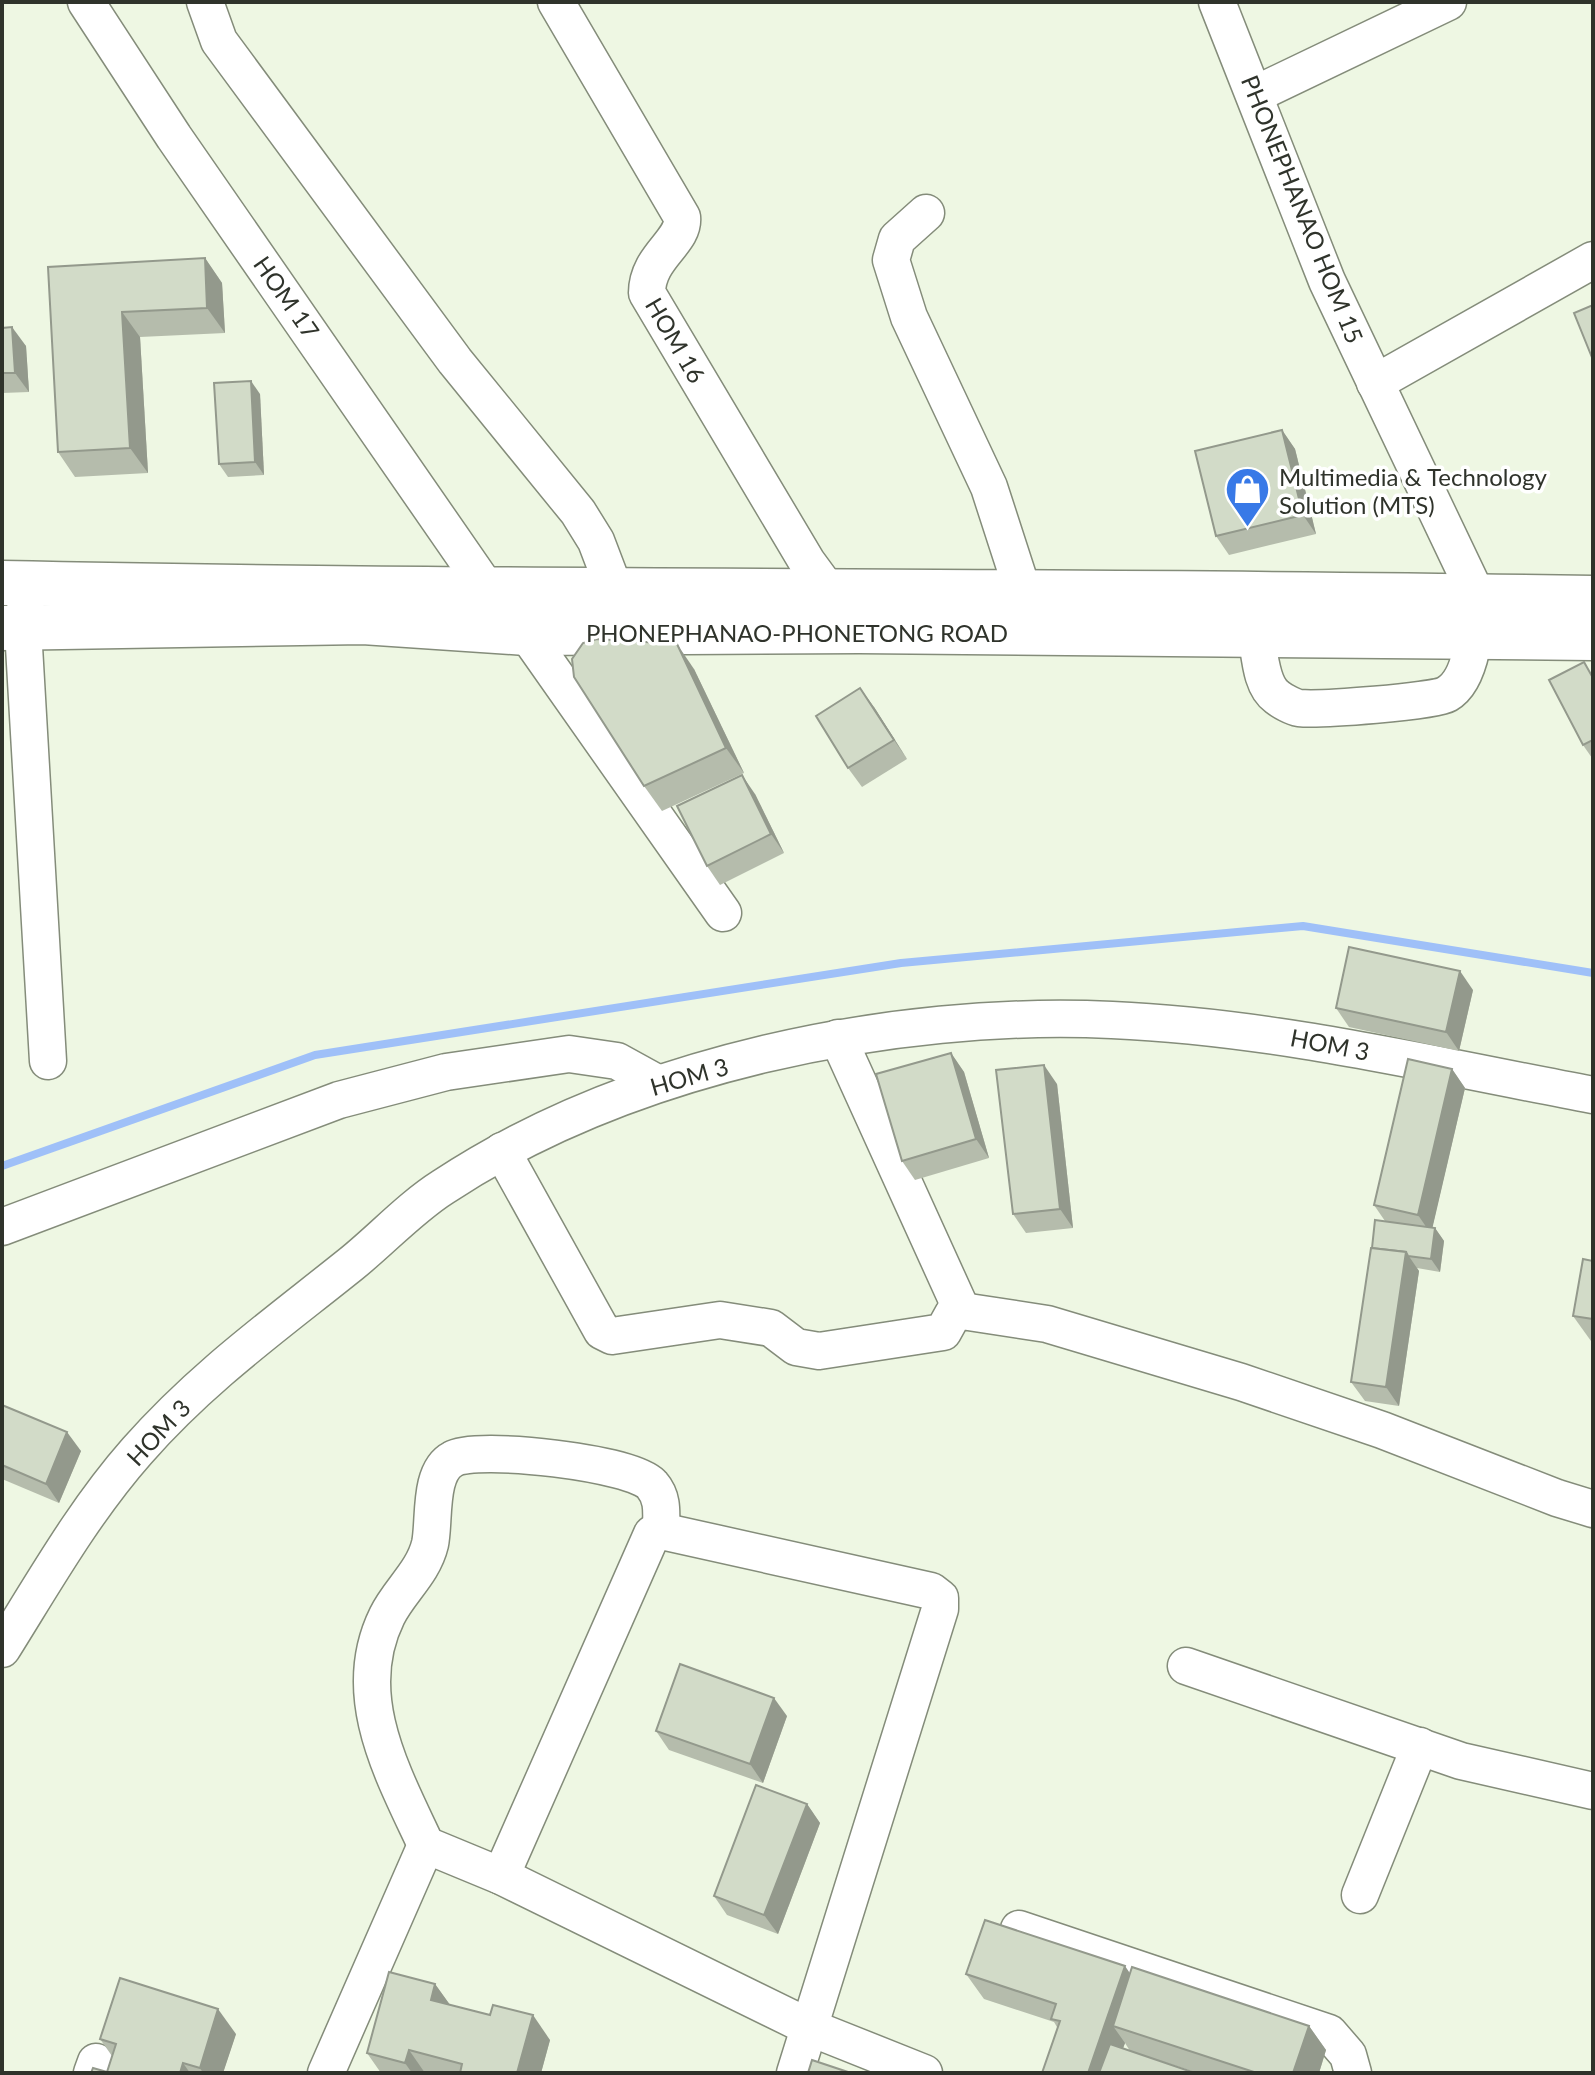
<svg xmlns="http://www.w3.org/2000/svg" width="1595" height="2075" font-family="Lato,sans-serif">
<rect width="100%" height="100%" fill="#eef7e3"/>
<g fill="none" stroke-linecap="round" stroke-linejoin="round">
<polyline stroke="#9fc0f8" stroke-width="8" points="2,1166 315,1055 901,963 1303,926 1593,973"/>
<defs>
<g id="minor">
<polyline points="86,2 174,137 489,592"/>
<polyline points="205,2 219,41 455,361 578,512 596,541 615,591"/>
<path d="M 556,2 L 682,217 C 685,242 647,256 647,293 L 807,562 L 840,607"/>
<path d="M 1217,2 L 1327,281 L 1477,596 C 1476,622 1473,679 1447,694 C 1433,702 1319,710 1299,708 C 1293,707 1282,701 1277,697 C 1260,685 1260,653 1256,634"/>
<polyline points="1256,94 1448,2"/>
<polyline points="926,213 897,239 891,260 909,317 989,487 1023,592"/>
<polyline points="1375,383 1593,260"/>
<polyline points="26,600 23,629 48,1061"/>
<polyline points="526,633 723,913"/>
<polyline points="838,1038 962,1311"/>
<polyline points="502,1151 602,1331 612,1336 720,1320 771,1328 796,1347 819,1351 943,1332 953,1314 962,1311 1047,1324 1241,1382 1382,1430 1557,1498 1593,1509"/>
<polyline points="2,1227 339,1100 446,1072 569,1054 617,1061 657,1083"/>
<path d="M 661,1531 C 661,1514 664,1499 652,1485 C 635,1463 476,1445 453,1459 C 428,1472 435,1521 430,1544 C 423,1573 399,1591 387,1616 C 348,1695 393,1774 426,1845 L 501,1876 L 811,2028 L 924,2073"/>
<path d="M 2,1649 C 44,1582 84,1511 137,1451 C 202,1377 275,1325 351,1264 C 382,1239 410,1208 443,1187 C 628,1065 892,1010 1112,1020 C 1275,1027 1433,1065 1593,1095"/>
<polyline points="1186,1666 1461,1761 1593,1791"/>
<polyline points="501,1876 652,1534 661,1531 931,1591 940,1598 940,1609 795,2073"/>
<polyline points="1360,1895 1420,1746"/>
<polyline points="1019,1929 1329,2033 1348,2055 1353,2073"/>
<polyline points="92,2073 96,2062"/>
<polyline points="326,2073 426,1845"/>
</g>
<g id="major">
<path d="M 2,583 C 532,594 1063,589 1593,598"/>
<polyline points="2,628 363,622 526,633 859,631 1593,638"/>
</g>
</defs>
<use href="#minor" stroke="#848c7a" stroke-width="39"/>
<use href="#major" stroke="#848c7a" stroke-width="47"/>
<use href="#minor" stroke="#fff" stroke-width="36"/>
<use href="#major" stroke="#fff" stroke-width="44"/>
</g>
<g fill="#b5bcac">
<polygon points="205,258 222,283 225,333 140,337 148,473 75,477 58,452 48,267"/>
<polygon points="2,328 26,346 29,392 2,393"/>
<polygon points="260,394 264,475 228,477 219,464"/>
<polygon points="1282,430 1295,449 1316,534 1229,555 1216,536"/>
<polygon points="694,669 744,773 662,811 644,786"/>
<polygon points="1593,674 1593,758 1592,758 1583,745"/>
<polygon points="874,707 907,759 862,787 848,768"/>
<polygon points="755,794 784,853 720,885 707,866"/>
<polygon points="1473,990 1459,1051 1349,1027 1336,1008"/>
<polygon points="951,1053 964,1072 989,1158 915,1180 902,1161"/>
<polygon points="1452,1069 1465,1088 1432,1228 1435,1228 1444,1241 1440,1272 1417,1268 1419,1271 1399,1406 1365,1401 1351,1382 1385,1221 1374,1205"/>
<polygon points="1057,1084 1073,1228 1026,1233 1013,1214"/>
<polygon points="1593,1261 1593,1341 1591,1341 1573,1316"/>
<polygon points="2,1405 81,1451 59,1503 2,1479"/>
<polygon points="787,1716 763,1783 669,1750 656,1731"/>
<polygon points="807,1804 820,1823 778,1934 727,1915 714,1896"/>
<polygon points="966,1974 1130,1974 1309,2026 1326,2050 1319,2073 1198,2073 1130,2051 1125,2043 1123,2048 1057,2027 1054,2022 984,1999"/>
<polygon points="435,1984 450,2005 550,2040 541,2073 381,2073 367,2053"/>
<polygon points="236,2034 223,2073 91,2073 107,2072 112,2056 100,2039"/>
</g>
<g fill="#93998c">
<polygon points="205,258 222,283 225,333 207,308"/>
<polygon points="122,312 140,337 148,473 130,448"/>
<polygon points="12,327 26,346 29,392 15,373"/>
<polygon points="251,381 260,394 264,475 255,462"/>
<polygon points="1282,430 1295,449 1316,534 1303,515"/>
<polygon points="677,644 694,669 744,773 726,748"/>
<polygon points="860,688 874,707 907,759 894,740"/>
<polygon points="742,775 755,794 784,853 771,834"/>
<polygon points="1460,971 1473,990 1459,1051 1446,1032"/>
<polygon points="951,1053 964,1072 989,1158 976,1139"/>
<polygon points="1044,1065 1057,1084 1073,1228 1060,1209"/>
<polygon points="1452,1069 1465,1088 1431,1234 1418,1215"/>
<polygon points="1435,1228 1444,1241 1440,1272 1431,1259"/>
<polygon points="1406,1252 1419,1271 1399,1406 1386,1387"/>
<polygon points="67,1432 81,1451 59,1503 46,1484"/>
<polygon points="774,1698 787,1716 763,1783 750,1764"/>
<polygon points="807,1804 820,1823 778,1934 764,1915"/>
<polygon points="1125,1966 1142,1991 1113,2026 1125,2043 1114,2073 1088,2073"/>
<polygon points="435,1984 453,2009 431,2000"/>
<polygon points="218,2009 236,2034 223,2073 203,2073 200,2068"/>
<polygon points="533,2015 550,2040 541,2073 517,2073"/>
<polygon points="1309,2026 1326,2050 1319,2073 1293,2073"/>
<polygon points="409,2050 425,2073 412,2073 405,2063"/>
<polygon points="183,2063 190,2073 180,2073"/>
</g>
<g fill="#d2dbc8" stroke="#93998c" stroke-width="2">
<polygon points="205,258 207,308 122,312 130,448 58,452 48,267"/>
<polygon points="1593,305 1593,360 1574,313"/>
<polygon points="12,327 15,373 2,373 2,328"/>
<polygon points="251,381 255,462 219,464 214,383"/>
<polygon points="1282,430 1303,515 1216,536 1195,451"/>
<polygon points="597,639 677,644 726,748 644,786 574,677 572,659 583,643"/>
<polygon points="1584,662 1593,678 1593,740 1583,745 1549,680"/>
<polygon points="860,688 894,740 848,768 816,716"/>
<polygon points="742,775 771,834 707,866 677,806"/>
<polygon points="1349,947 1460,971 1446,1032 1336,1008"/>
<polygon points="951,1053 976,1139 902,1161 876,1074"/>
<polygon points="1408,1059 1452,1069 1418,1215 1374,1205"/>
<polygon points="1044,1065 1060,1209 1013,1214 996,1070"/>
<polygon points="1375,1220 1435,1228 1431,1259 1408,1256 1406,1252 1372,1248"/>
<polygon points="1371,1248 1406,1252 1386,1387 1351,1382"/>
<polygon points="1583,1259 1593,1261 1593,1319 1573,1316"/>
<polygon points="2,1405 67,1432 46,1484 2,1465"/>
<polygon points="680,1664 774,1698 750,1764 656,1731"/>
<polygon points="756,1785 807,1804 764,1915 714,1896"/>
<polygon points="985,1920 1125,1966 1088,2073 1042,2073 1060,2021 1051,2019 1056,2004 966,1974"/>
<polygon points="1132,1967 1309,2026 1293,2073 1257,2073 1113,2026"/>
<polygon points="389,1972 435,1984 431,2000 490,2015 493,2005 533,2015 517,2073 460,2073 462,2064 409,2050 405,2063 367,2053"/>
<polygon points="120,1978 218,2009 200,2068 183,2063 180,2073 91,2073 93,2068 107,2072 116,2044 100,2039"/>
<polygon points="1110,2044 1195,2073 1099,2073"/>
<polygon points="812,2060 851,2073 808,2073"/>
</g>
<defs>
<symbol id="shop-pin" viewBox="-11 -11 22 30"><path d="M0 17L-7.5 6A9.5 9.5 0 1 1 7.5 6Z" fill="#3879e7" stroke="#fff"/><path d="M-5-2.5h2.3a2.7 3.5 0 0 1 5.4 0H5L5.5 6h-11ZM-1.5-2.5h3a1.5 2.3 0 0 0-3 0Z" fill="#fff"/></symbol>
</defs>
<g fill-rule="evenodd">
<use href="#shop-pin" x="1222" y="464" width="51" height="69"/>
</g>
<g text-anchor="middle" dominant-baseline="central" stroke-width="7" stroke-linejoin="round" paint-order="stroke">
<g font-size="24" fill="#2f332b" stroke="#fff">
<text transform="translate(1303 209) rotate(68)">PHONEPHANAO HOM 15</text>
<text transform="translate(287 297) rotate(55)">HOM 17</text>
<text transform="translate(676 340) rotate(60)">HOM 16</text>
<text x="797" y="632">PHONEPHANAO-PHONETONG ROAD</text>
<text transform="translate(1330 1044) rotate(11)">HOM 3</text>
<text transform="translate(689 1076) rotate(-16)">HOM 3</text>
<text transform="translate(158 1432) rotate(-47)">HOM 3</text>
</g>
<g font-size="24" fill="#2f332b" stroke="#fff" text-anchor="start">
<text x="1279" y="476">Multimedia &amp; Technology<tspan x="1279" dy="28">Solution (MTS)</tspan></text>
</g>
</g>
<rect width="1595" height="2075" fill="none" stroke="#2f332b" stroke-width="8"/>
</svg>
